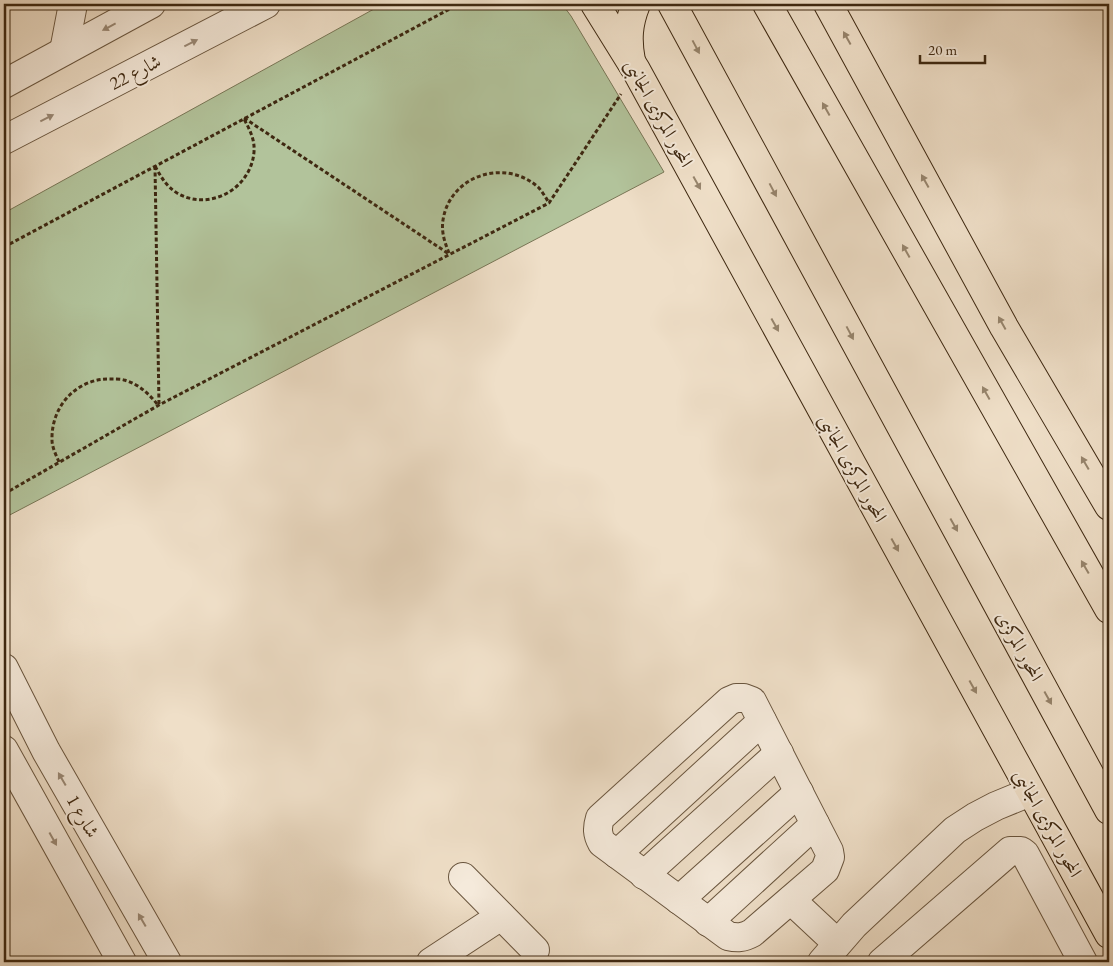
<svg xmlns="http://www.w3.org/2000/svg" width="1113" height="966" font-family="'EB Garamond',Amiri,serif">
<rect width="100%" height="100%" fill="#efdfc8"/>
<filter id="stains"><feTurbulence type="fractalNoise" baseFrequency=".004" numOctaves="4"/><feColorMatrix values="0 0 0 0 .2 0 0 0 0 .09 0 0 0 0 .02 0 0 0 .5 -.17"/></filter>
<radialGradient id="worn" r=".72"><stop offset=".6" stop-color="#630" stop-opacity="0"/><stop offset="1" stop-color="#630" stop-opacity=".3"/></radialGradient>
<polygon fill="#b2c39b" stroke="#787656" points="383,4 562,4 571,16 664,172 4,518 4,213"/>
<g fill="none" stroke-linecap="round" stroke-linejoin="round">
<defs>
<g id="minor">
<polyline points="64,51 73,4"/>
<polyline points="4,84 151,4"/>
<polyline points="4,140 266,4"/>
<polyline points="4,668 46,751 167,962"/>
<path d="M 736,698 L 744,698 L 752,701 L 829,851 L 830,857 L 825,870 L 752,933 C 743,938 737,938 728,936 L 602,843 C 597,834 597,828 600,818 L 729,701 Z"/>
<polyline points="4,750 122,962"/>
<polyline points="617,854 762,721"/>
<polyline points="644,875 779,753"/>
<polyline points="463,877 535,950"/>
<polyline points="679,900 799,792"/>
<polyline points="791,900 837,943"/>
<polyline points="708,922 815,824"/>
<polyline points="431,962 501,916"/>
<polyline points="822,962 854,925 955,830 975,817 996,806 1030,792"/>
<polyline points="882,962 1010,851 1021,851 1025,854 1083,962"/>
</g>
<g id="major">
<polyline points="595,4 636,70 1109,934"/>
<polyline points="828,4 1004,327 1109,506"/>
<path d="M 631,61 C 627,40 628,24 636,4"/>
</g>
<g id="highway">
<polyline points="672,4 1109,810"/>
<polyline points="767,4 1109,609"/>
</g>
</defs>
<use href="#minor" stroke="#6a563f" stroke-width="30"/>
<use href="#major" stroke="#3e2811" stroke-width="30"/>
<use href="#highway" stroke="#3e2811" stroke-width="30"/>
<g stroke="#3e2811" stroke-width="3" stroke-dasharray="4 2.5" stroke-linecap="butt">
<polyline points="244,118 449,254"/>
<polyline points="155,166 159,405"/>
<path d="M 155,166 C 161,177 166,186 177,193 C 209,212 251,189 254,152 C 255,140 250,130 244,119"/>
<polyline points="4,247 459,4"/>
<path d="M 449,253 C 445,243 441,232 443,220 C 450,175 505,158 538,187 C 542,191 546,198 549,203"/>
<path d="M 59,462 C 56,455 52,447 52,440 C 51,405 78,377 113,379 C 116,379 121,379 124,380 C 139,384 149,394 158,405"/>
<polyline points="4,494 159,405 549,203 621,94"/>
</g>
<use href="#minor" stroke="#f5eadb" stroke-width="28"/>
<use href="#major" stroke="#efdfc8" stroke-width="28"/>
<use href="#highway" stroke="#efdfc8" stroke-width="28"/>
</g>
<defs><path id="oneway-solid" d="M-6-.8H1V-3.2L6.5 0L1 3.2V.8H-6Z" transform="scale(1.25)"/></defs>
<g fill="#9a8976">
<use href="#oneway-solid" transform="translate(109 27) rotate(152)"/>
<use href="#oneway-solid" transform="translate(191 43) rotate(-27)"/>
<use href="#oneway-solid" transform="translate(47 118) rotate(-27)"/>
<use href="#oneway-solid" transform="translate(62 779) rotate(-120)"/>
<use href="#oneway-solid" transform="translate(53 839) rotate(61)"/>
<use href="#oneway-solid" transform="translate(142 920) rotate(-120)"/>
</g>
<g fill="#96846c">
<use href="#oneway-solid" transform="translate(847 38) rotate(-119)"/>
<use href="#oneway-solid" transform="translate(696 47) rotate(62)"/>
<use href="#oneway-solid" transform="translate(826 109) rotate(-119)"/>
<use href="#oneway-solid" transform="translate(925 181) rotate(-119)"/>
<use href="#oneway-solid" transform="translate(697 183) rotate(61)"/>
<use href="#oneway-solid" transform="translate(773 190) rotate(62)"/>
<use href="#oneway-solid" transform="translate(906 251) rotate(-119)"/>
<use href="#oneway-solid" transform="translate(1002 323) rotate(-119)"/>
<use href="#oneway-solid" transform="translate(775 325) rotate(61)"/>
<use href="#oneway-solid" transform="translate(850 333) rotate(62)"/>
<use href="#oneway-solid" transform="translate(986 393) rotate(-119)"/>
<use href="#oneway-solid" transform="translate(1085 463) rotate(-120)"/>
<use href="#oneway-solid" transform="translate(954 525) rotate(61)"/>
<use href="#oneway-solid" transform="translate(895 545) rotate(61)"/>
<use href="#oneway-solid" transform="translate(1085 567) rotate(-120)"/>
<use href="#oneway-solid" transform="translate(973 687) rotate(61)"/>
<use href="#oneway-solid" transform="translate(1048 698) rotate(61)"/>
</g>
<g text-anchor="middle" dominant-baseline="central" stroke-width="4" stroke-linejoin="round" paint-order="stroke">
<g font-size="19" fill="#3e2811" stroke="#f5eadb">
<text transform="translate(135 72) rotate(-27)">شارع 22</text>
<text transform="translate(659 113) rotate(61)">المحور المركزى الجانبى</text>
<text transform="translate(853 468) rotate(61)">المحور المركزى الجانبى</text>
<text transform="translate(1020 646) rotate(61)">المحور المركزى</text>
<text transform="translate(83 816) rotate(60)">شارع 1</text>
<text transform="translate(1048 823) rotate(61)">المحور المركزى الجانبى</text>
</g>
</g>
<rect width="1113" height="966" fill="none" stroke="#efdfc8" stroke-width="20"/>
<rect x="5" y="5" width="1103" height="956" fill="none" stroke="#3e2811" stroke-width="2.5"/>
<rect x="10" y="10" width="1093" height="946" fill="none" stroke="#3e2811"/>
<path d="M920 55v8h65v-8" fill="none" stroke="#3e2811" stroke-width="2.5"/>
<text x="928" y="55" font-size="15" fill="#3e2811" stroke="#f5eadb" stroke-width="4" paint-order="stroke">20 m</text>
<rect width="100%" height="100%" filter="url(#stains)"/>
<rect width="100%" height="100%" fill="url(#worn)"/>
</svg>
